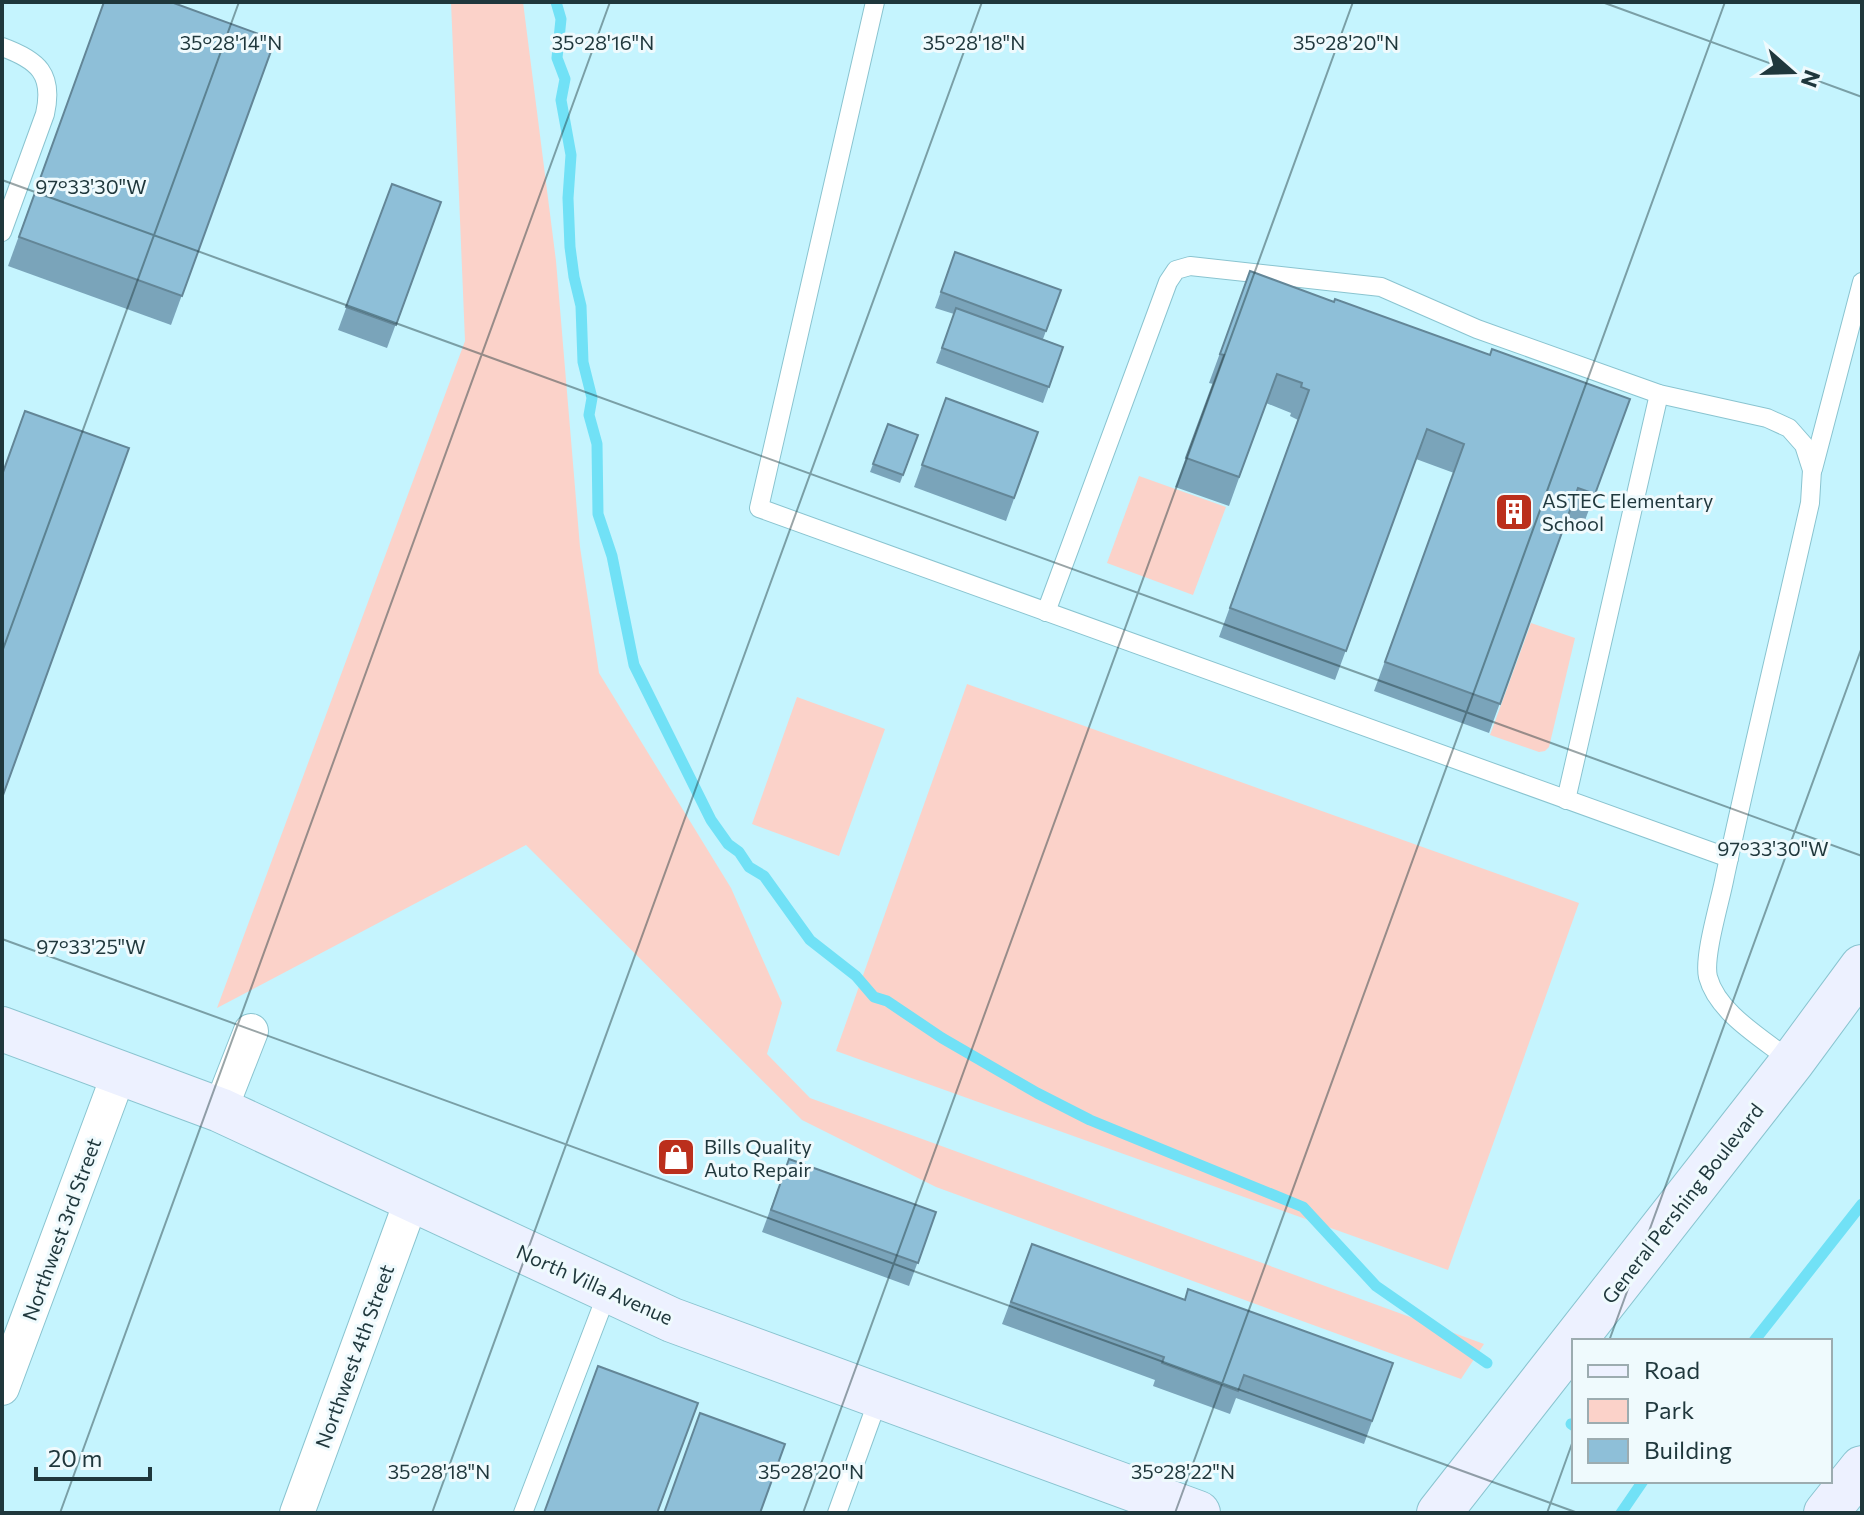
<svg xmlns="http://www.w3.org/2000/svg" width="1864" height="1515" font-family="Commissioner,sans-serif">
<rect width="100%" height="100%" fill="#c5f4fe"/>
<g fill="#fbd2c9">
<polygon points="451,2 523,2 556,261 580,547 599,673 731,888 782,1003 767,1054 810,1098 1484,1344 1461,1379 936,1187 802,1120 526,845 217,1008 465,341"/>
<polygon points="1139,476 1226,507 1193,595 1107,563"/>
<polygon points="1531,623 1575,638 1549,747 1545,751 1539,752 1490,735"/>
<polygon points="967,684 1579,903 1448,1270 836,1051"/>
<polygon points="797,697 885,729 839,856 752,824"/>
</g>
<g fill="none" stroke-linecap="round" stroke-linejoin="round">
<g stroke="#71e1f6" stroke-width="11">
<polyline points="556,2 561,19 557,58 565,79 561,100 571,155 568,198 570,247 574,277 581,306 583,362 592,398 589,415 597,444 598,514 612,556 634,665 711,820 728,844 739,852 749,867 764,876 810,940 856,976 874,997 887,1001 942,1038 1037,1093 1090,1120 1303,1207 1376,1286 1487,1363"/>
<polyline points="1754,1341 1862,1204"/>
<polyline points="1571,1424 1574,1426"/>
<polyline points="1621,1513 1643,1481"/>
</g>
<defs>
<g id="service">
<polyline points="875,2 759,508 1729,858"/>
<path d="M 2,47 C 38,60 54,74 45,114 L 2,232"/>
<polyline points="1813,469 1862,282"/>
<path d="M 1046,612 L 1168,282 L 1176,270 L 1190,266 L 1381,287 L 1477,329 L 1659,394 L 1767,418 L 1789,428 L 1804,445 L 1812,470 L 1810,503 C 1782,627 1752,751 1725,876 C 1721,899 1703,956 1708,977 C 1718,1014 1764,1039 1792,1062"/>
<polyline points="1566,800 1659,394"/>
<polyline points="523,1513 608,1291"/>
<polyline points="837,1513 879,1397"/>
</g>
<g id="minor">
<polyline points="220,1110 251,1031"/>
<polyline points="2,1388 120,1071"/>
<polyline points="297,1513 412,1199"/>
</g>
<g id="secondary">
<polyline points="2,1029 220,1110 672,1320 1198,1513"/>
<polyline points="1439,1513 1792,1062 1862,967"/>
<polyline points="1826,1513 1862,1468"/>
</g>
</defs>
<use href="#service" stroke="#8ac4d0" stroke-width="20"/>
<use href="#minor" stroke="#8ac4d0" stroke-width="36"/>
<use href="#secondary" stroke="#8ac4d0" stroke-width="46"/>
<use href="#service" stroke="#fff" stroke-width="18"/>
<use href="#minor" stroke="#fff" stroke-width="34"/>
<use href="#secondary" stroke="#edf1ff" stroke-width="44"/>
</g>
<g fill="#7aa4ba">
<polygon points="104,2 275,40 171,325 8,266"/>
<polygon points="392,184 441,202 387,348 338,330"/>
<polygon points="955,252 1061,290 1043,339 1063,347 1043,403 936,363 954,314 935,308"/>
<polygon points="1250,271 1334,302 1490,355 1630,399 1584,523 1568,517 1489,733 1374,691 1454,473 1416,459 1335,680 1219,637 1298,420 1290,416 1291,413 1266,403 1229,506 1175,487 1213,384 1209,383"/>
<polygon points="946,398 1038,432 1006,521 914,487"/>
<polygon points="888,424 918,435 900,483 870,472"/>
<polygon points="789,1159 936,1212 909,1286 762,1232"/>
<polygon points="1032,1244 1185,1300 1393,1363 1364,1444 1236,1398 1230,1414 1153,1386 1155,1380 1002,1324"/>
</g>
<g fill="#8ebfd8" stroke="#638697" stroke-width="2">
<polygon points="104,2 171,2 275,40 182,296 19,237"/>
<polygon points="392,184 441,202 396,325 346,307"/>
<polygon points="955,252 1061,290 1046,331 941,292"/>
<polygon points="1250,271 1334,302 1335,299 1490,355 1492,349 1630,399 1595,494 1578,488 1500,704 1385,662 1464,444 1427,429 1346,651 1230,608 1309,390 1301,387 1302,383 1277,374 1239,477 1186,458 1224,355 1220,354"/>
<polygon points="956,308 1063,347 1049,387 942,348"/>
<polygon points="946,398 1038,432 1014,498 922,465"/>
<polygon points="25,411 129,448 2,798 2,475"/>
<polygon points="888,424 918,435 903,475 873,464"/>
<polygon points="789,1159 936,1212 918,1263 771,1210"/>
<polygon points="1032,1244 1185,1300 1188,1289 1393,1363 1372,1421 1244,1375 1238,1391 1162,1363 1164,1357 1011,1302"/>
<polygon points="598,1366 698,1403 657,1513 544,1513"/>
<polygon points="700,1413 785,1444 760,1513 664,1513"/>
</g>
<path fill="none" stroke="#1f373c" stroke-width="2" stroke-opacity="0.45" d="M 1602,2 L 1862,97M 2,180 L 1862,856M 2,652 L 239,2M 2,939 L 1578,1513M 1609,1341 L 1862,647M 60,1513 L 610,2M 432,1513 L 982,2M 803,1513 L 1353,2M 1175,1513 L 1725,2M 1547,1513 L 1574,1438"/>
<defs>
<symbol id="building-square" viewBox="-11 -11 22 22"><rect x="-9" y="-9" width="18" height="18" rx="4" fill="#bb2f1c" stroke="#effafd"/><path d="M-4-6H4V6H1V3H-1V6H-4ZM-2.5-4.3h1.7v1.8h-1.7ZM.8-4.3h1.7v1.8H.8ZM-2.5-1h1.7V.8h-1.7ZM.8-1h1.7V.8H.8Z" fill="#fff"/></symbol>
<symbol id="shop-square" viewBox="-11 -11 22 22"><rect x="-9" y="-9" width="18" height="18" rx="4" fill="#bb2f1c" stroke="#effafd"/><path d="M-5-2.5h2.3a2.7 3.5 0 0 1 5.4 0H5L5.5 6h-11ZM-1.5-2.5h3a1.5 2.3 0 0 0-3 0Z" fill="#fff"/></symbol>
</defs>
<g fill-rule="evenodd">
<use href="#building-square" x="1492" y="490" width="44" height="44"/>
<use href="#shop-square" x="654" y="1135" width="44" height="44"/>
</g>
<g text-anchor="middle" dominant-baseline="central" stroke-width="6" stroke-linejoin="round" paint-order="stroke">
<g font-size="20" fill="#1f373c" stroke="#effafd" text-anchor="start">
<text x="1542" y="500">ASTEC Elementary<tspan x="1542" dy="23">School</tspan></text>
<text x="704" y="1146">Bills Quality<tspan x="704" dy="23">Auto Repair</tspan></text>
</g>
<g font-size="20" fill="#1f373c" stroke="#effafd">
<text transform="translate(1682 1203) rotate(-52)">General Pershing Boulevard</text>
<text transform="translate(61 1229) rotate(-70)">Northwest 3rd Street</text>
<text transform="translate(595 1284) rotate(24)">North Villa Avenue</text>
<text transform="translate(354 1356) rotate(-70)">Northwest 4th Street</text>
</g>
</g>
<g font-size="20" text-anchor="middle" fill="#1f373c" stroke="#effafd" stroke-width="6" stroke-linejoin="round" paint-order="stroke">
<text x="231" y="50">35°28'14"N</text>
<text x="603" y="50">35°28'16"N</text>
<text x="974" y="50">35°28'18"N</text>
<text x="1346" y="50">35°28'20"N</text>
<text x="91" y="194">97°33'30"W</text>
<text x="1773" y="856">97°33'30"W</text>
<text x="91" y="954">97°33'25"W</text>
<text x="439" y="1479">35°28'18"N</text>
<text x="811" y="1479">35°28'20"N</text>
<text x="1183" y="1479">35°28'22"N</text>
</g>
<rect width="1864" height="1515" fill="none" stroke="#1f373c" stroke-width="8"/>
<rect x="1572" y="1339" width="260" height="144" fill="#effafd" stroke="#9cacb0" stroke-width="2"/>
<rect x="1588" y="1365" width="40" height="12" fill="#edf1ff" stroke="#9cacb0" stroke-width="2"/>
<text x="1644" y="1379" font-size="24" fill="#1f373c">Road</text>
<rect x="1588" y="1399" width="40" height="24" fill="#fbd2c9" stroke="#9cacb0" stroke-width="2"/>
<text x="1644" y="1419" font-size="24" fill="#1f373c">Park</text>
<rect x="1588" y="1439" width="40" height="24" fill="#8ebfd8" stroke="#9cacb0" stroke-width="2"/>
<text x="1644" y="1459" font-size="24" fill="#1f373c">Building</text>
<g transform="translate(1792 72) rotate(110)" stroke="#effafd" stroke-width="6" paint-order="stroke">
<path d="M0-6L14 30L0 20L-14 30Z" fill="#1f373c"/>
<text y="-12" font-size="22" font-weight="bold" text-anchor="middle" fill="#1f373c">N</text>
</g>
<path d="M36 1467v12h114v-12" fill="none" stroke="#1f373c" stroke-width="4"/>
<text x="48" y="1467" font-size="24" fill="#1f373c" stroke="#effafd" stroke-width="6" paint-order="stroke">20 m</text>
</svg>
